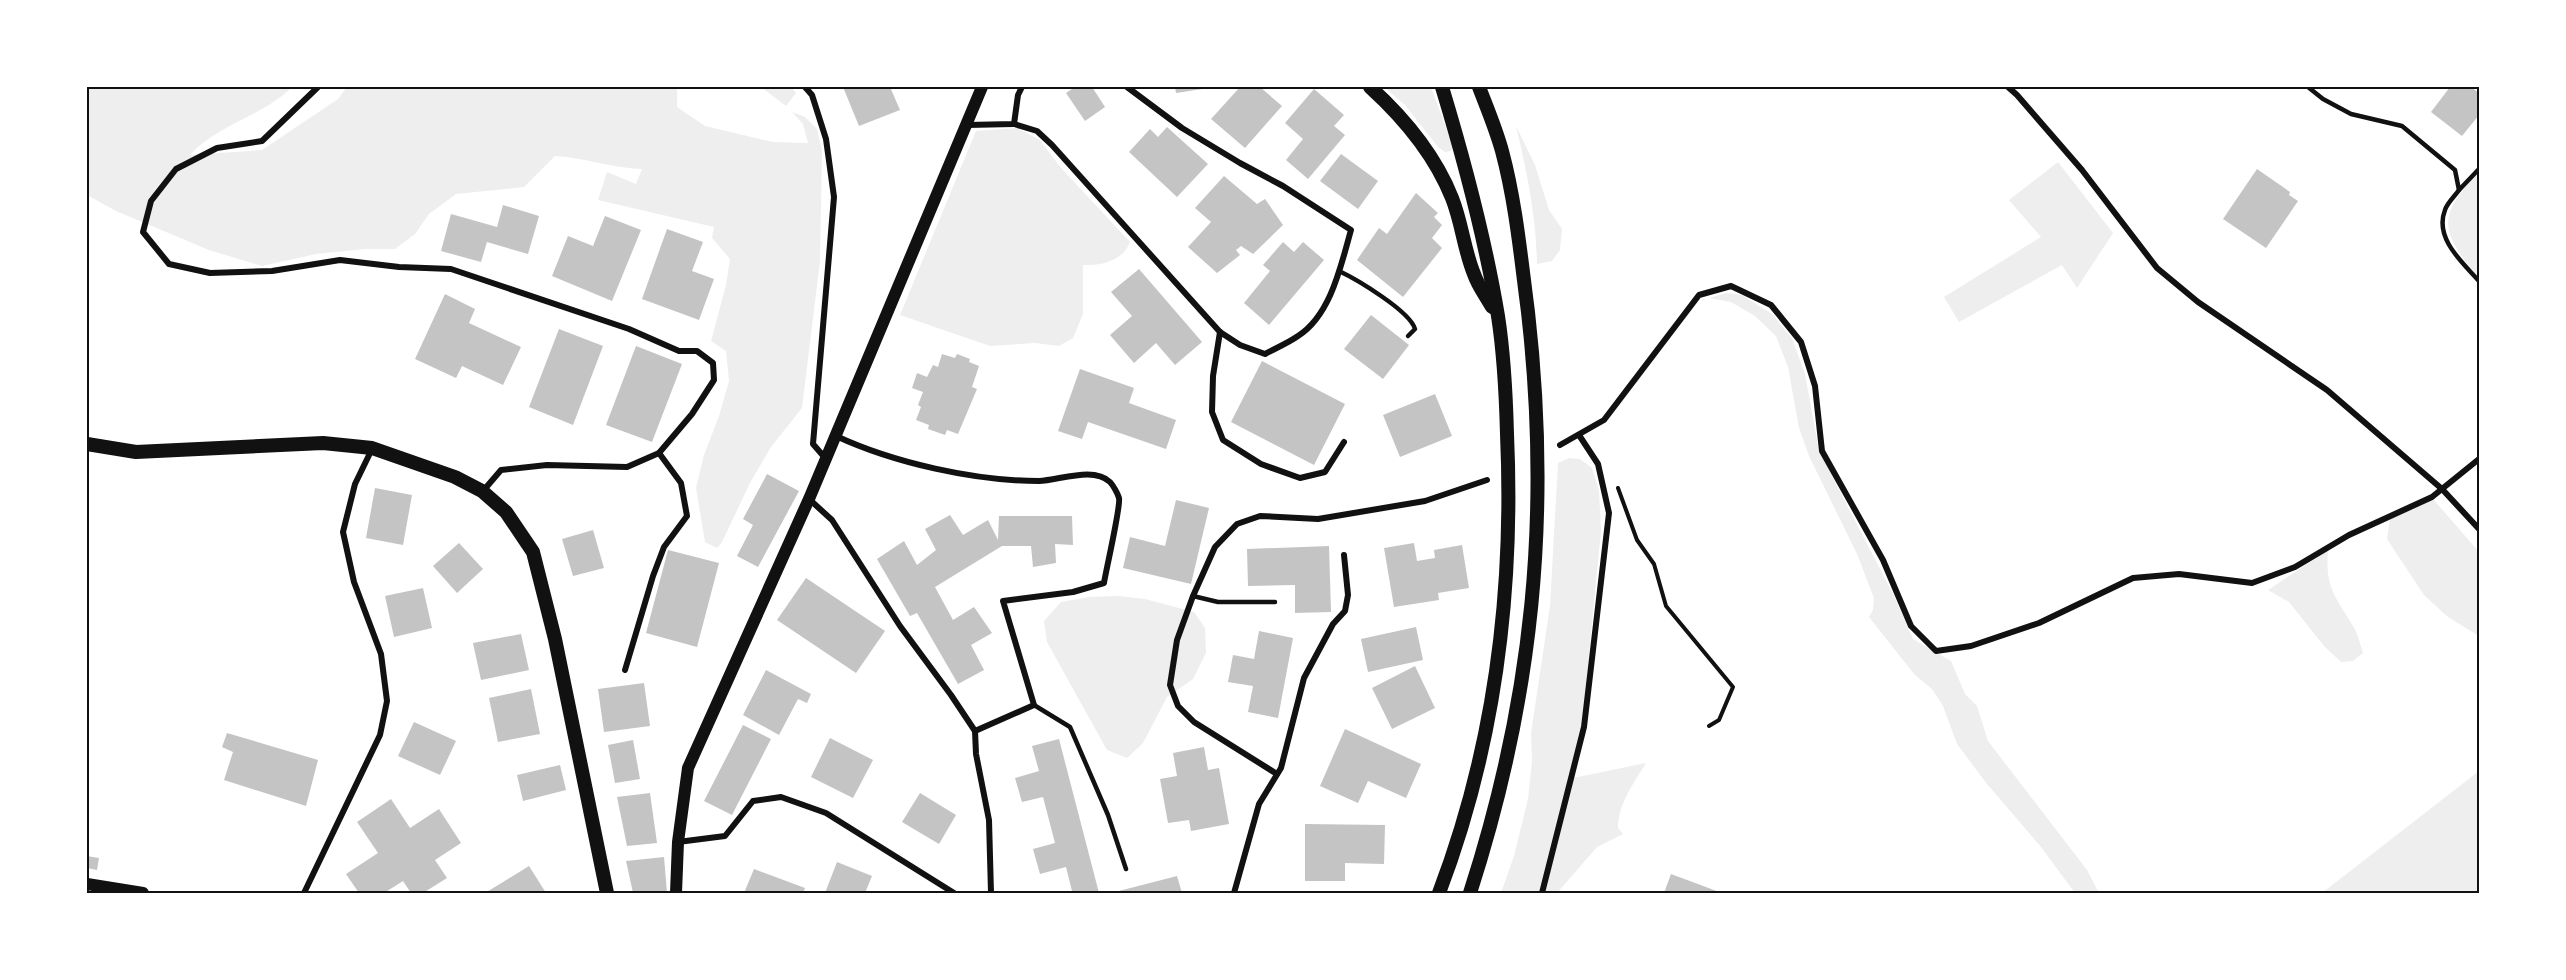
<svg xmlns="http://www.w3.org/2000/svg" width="2566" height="980" font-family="Poppins,sans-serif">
<rect width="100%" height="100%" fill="#fff"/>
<g fill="#eee">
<path d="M 87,87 L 292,87 C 263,116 217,125 190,155 L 262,150 L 338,99 L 347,87 L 677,87 L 677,107 L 705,126 L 773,142 L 808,143 L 803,124 L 792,112 L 805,117 L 817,129 L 822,151 L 820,261 L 802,408 L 771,447 L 750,483 L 722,542 L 717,548 L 705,542 L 696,488 L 704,455 L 719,416 L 729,381 L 726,351 L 711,341 L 726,285 L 730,259 L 712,238 L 714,227 L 598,200 L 607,172 L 636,184 L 642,169 C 611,168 587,158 555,156 L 524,187 L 456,194 L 429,214 L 415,234 L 395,249 L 365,249 L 316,254 L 262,266 L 209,250 L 116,211 L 87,195 Z"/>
<polygon points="761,87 791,87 796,93 786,106"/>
<polygon points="1384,87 1431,87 1453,146 1451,151 1445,152 1438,147 1405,105"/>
<path d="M 1516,126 L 1535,165 L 1549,210 L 1562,229 L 1560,250 L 1552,261 L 1537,264 C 1536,216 1527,172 1516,126 Z"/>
<path d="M 1017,128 L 1040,140 L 1061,168 L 1130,242 C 1123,261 1101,266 1083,265 L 1083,314 L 1073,338 L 1059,346 L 1035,343 L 990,346 L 900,315 L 976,131 Z"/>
<polygon points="2058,162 2113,233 2077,288 2062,265 1959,322 1944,297 2041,237 2009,200"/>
<path d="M 2479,172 L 2479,278 C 2441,233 2435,217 2479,172 Z"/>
<polygon points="1727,293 1742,295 1772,314 1792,338 1805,374 1819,451 1893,594 1913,639 1951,661 1965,694 1977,706 1988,741 2087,870 2099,893 2075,893 2041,847 1987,784 1957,744 1943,706 1932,689 1914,674 1869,617 1873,610 1874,598 1857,554 1809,456 1799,428 1788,367 1776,336 1755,316 1731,302 1709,298"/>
<polygon points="1569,458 1580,459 1592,468 1599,490 1601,531 1582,725 1540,893 1501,893 1514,856 1528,799 1532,761 1531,733 1550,606 1558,463"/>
<polygon points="2433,499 2479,552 2479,636 2448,617 2424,595 2387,539 2390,518"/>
<path d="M 2328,550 C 2325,588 2335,596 2353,626 C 2358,634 2360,644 2363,653 L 2353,661 L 2341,662 L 2324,646 L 2289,602 L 2268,590 Z"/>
<polygon points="1119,596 1145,599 1194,612 1205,628 1206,653 1193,679 1167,697 1143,743 1127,758 1107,750 1047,642 1044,621 1061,602 1089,597"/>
<path d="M 1646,763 C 1634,783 1618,804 1618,828 L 1623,834 L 1597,847 L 1557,893 L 1545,893 L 1573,778 Z"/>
<polygon points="2479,771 2479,893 2322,893"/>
</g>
<g fill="#c4c4c4">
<polygon points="843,87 890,87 900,110 859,126"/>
<polygon points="1075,87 1092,87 1105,107 1085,121 1066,93"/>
<polygon points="1175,87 1209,87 1209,88 1176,93"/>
<polygon points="1240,87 1260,87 1282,106 1245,148 1211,119"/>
<polygon points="2450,87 2471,87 2479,93 2479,115 2462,136 2431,112"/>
<polygon points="1314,89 1344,115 1334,126 1345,135 1308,179 1286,160 1303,139 1285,123"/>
<polygon points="1167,127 1208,164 1177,197 1129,152 1150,129 1158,137"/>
<polygon points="1341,154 1378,181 1358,209 1320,181"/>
<polygon points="2257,169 2290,192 2289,195 2298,201 2266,248 2223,219"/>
<polygon points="1224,176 1257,204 1265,199 1283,225 1253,254 1241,246 1236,250 1240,255 1217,273 1188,247 1211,222 1195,208"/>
<polygon points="1416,193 1438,213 1434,217 1442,225 1432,238 1442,248 1403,297 1357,260 1379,228 1387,234"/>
<polygon points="503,205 539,216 528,254 487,242 481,262 441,251 451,214 497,227"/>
<polygon points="605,216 641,230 612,301 552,276 568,236 593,246"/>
<polygon points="667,229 703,242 692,271 714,279 699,320 642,299"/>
<polygon points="1283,242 1294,252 1303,242 1324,260 1269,325 1244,303 1270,271 1263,265"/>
<polygon points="1139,269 1202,342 1175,365 1156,343 1134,363 1110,335 1132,316 1111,292"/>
<polygon points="445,294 475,309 469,323 521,347 503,385 462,366 456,378 415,359"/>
<polygon points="1371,315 1409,345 1383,379 1344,349"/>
<polygon points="559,329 603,346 573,425 529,407"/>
<polygon points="636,346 682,364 652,442 606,425"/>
<polygon points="942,354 955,358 957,354 970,359 969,362 979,366 972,387 977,389 958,434 947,430 945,435 928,429 929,425 916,420 921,407 918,405 923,392 912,388 917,373 927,377 933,365 938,367"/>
<polygon points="1262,361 1345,404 1314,465 1231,422"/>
<polygon points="1080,369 1134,388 1129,403 1176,420 1166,449 1088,422 1082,439 1058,431"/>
<polygon points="1435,394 1452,436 1400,457 1383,415"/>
<polygon points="767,474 799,491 758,567 737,556 753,525 743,519"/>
<polygon points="375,488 412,495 403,545 366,538"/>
<polygon points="1176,500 1209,508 1191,584 1123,568 1130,537 1165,546"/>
<polygon points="950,515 963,535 988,520 998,540 999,516 1072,516 1073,545 1055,544 1056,563 1033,567 1031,546 1002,546 935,587 953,620 974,607 992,633 971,645 984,670 958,684 917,613 910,616 877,559 904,541 917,565 936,550 925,529"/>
<polygon points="593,530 604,568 573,576 562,539"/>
<polygon points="459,543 483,569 457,593 433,566"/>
<polygon points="1414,543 1417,561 1435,558 1434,550 1462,545 1469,588 1438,593 1439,600 1394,607 1384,548"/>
<polygon points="1329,546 1331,612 1295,613 1295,585 1248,586 1247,549"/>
<polygon points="668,550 719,563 697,647 646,633"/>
<polygon points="806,578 885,631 856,673 777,620"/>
<polygon points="423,588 432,628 394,637 385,596"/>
<polygon points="1416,627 1423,660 1368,672 1361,639"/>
<polygon points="1259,631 1293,638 1278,718 1248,712 1253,686 1228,682 1233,655 1254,659"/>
<polygon points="521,634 529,670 481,680 473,643"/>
<polygon points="1415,666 1435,708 1392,729 1372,688"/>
<polygon points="766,670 811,694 807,703 798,699 779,735 743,715"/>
<polygon points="644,683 650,726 604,732 598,689"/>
<polygon points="531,689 540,734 498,742 489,698"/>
<polygon points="414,722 456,741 440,775 398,756"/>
<polygon points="743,725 771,739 732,815 704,801"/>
<polygon points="1345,729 1421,764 1406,798 1368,781 1358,803 1320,786"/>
<polygon points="227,733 318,760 306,806 224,780 233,752 222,747"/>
<polygon points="830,738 873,760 853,798 811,777"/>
<polygon points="1059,739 1099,893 1067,893 1072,891 1066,867 1040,874 1033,849 1055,843 1043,797 1022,802 1015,778 1039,771 1032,746"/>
<polygon points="633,740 640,779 615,783 608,745"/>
<polygon points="1204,747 1208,770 1219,768 1229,824 1191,831 1189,820 1168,823 1160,779 1177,776 1173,753"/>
<polygon points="560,765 566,790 523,801 517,775"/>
<polygon points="650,793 657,843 627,846 617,797"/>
<polygon points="920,793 956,815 939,844 902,822"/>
<polygon points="391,799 410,828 439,809 461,843 435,860 447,878 423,893 411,893 403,881 384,893 359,893 346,874 378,853 357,822"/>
<polygon points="1305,824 1385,825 1384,864 1345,863 1345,881 1305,881"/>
<polygon points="87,856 99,858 97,870 87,868"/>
<polygon points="664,857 667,893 633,893 626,861"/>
<polygon points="837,862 872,876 865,893 825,893"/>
<polygon points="529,866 546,893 485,893"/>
<polygon points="754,869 805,888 803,893 744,893"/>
<polygon points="1671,874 1722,893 1664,893"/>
<polygon points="1177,876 1182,893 1115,893 1115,892"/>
</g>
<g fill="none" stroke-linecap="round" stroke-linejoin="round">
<polyline stroke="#111" stroke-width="4" points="1618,488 1637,540 1654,564 1666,606 1733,687 1719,720 1709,726"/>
<g stroke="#111" stroke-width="4.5">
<polyline points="2308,87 2323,99 2351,114 2402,126 2455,170 2459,190 2479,169"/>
<path d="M 2459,190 C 2455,196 2447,203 2445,210 C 2434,238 2462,262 2479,281"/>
<path d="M 1339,271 C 1356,279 1410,311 1415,329 L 1408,336"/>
<polyline points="1193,596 1218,602 1275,602"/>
<polyline points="1034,705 1070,727 1108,815 1126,869"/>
</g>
<g stroke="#111" stroke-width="6">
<polyline points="318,87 262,141 217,148 176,169 151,201 143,232 169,264 210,273 272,271 340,260 399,267 451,269 629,329 679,351 697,351 713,363 714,380 692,414 659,453 627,467 547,465 501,470 483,491"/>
<polyline points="805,87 812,95 826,139 834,197 813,444 826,459"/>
<polyline points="2008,87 2017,95 2082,170 2157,268 2198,302 2327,390 2442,489 2479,529"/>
<path d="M 1014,124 L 1037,131 L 1052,145 L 1220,332 L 1240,345 L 1265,354 C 1276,348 1288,343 1298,336 C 1331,315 1341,265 1351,230 L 1283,186 L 1240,163 L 1182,128 L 1127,87"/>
<polyline points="967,125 1014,124 1018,95 1022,87"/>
<polyline points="1220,332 1213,376 1212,412 1223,440 1261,464 1300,478 1325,472 1344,442"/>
<path d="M 836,436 C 894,463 975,481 1039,481 C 1060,480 1094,466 1110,482 C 1113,485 1118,494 1119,498 C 1121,506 1106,570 1104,583 L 1073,592 L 1003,601 L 1034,705 L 975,731"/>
<polyline points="1560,445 1604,420 1699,295 1731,286 1771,305 1801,342 1815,386 1822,451 1883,560 1911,626 1936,651 1971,646 2039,623 2133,578 2179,574 2252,583 2295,567 2349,535 2432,497 2479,459"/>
<polyline points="809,499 832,520 900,626 951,695 975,731 976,754 989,820 991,893"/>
<polyline points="625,670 653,576 664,547 687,516 681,483 659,453"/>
<polyline points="1277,774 1194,722 1178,706 1170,685 1177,640 1193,596 1215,547 1237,524 1260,516 1318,519 1425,501 1487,480"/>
<polyline points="678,842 725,836 753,801 781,797 826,813 954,893"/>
<polyline points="304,893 380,735 387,701 381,654 354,582 343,532 355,484 372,449"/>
<polyline points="1234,893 1259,804 1281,768 1304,678 1333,624 1345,611 1348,595 1344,555"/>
<polyline points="1542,893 1584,727 1609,513 1598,464 1579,435"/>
</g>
<g stroke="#111" stroke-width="12">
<polyline points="87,884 143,893"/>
<polyline points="676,893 678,842 688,768 809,499 982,87"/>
</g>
<polyline stroke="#111" stroke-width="14" points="87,444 136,452 323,443 372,448 455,477 482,491 506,512 533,552 555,639 607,893"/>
<g stroke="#111" stroke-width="14">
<path d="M 1370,87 C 1404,118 1435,155 1452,198 C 1462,223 1464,250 1474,274 C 1478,286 1486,296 1492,307"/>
<path d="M 1439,893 C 1495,746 1514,590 1507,434 C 1506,395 1504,355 1498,316 C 1485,238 1465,163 1442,87"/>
<path d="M 1470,893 C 1533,698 1551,515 1528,312 C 1521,259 1516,203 1502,151 C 1496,129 1487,108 1479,87"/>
</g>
</g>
<rect width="2566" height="980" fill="none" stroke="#ffffff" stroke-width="177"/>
<rect x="88" y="88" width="2390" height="804" fill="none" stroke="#111" stroke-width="2"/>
</svg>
